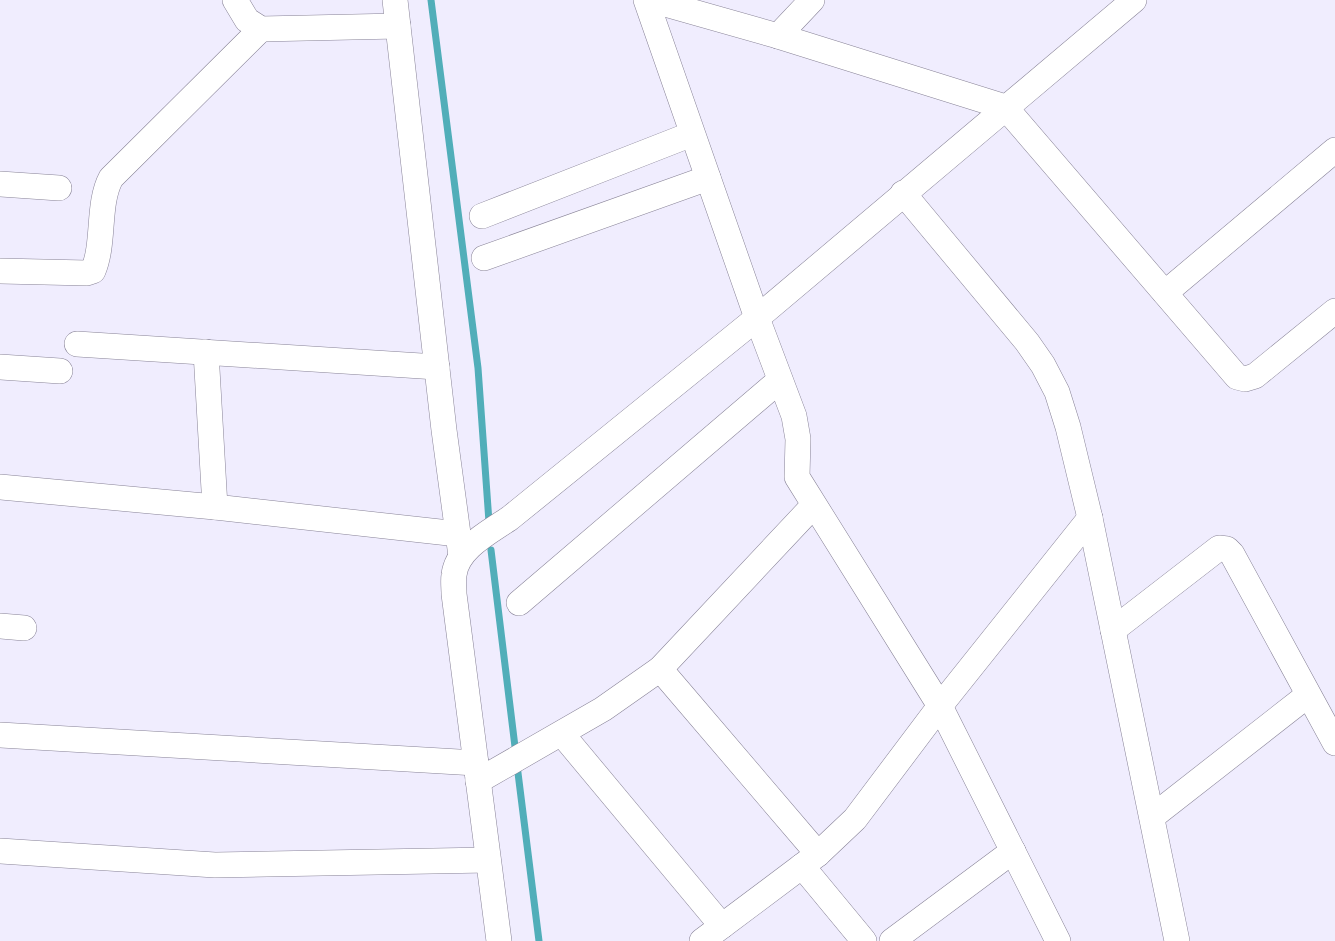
<svg xmlns="http://www.w3.org/2000/svg" width="1335" height="941" font-family="Figtree,sans-serif">
<rect width="100%" height="100%" fill="#f0edfe"/>
<g fill="none" stroke-linecap="round" stroke-linejoin="round">
<g stroke="#51aeb9" stroke-width="7">
<polyline points="431,0 478,368 489,522"/>
<polyline points="491,550 516,755"/>
<polyline points="517,765 539,941"/>
</g>
<defs>
<g id="minor">
<polyline points="235,0 247,20 261,29 398,26"/>
<polyline points="395,0 444,430 461,556"/>
<polyline points="646,0 757,318 794,416 798,439 797,477 940,706 1058,941"/>
<polyline points="651,0 778,36 1005,107 1237,377 1245,379 1255,376 1335,311"/>
<polyline points="778,36 812,0"/>
<polyline points="0,184 59,188"/>
<polyline points="903,193 1027,342 1043,365 1057,392 1068,427 1090,518 1177,941"/>
<polyline points="482,216 692,134"/>
<polyline points="484,258 708,178"/>
<path d="M 0,271 L 87,273 L 93,271 C 105,243 97,204 111,178 L 261,29"/>
<polyline points="1165,293 1335,150"/>
<polyline points="77,344 437,367"/>
<polyline points="206,352 215,507"/>
<polyline points="0,367 60,371"/>
<polyline points="0,487 215,507 458,534"/>
<polyline points="519,603 780,380"/>
<polyline points="0,626 24,628"/>
<polyline points="1113,630 1219,548 1227,549 1232,554 1335,743"/>
<polyline points="660,669 818,854"/>
<polyline points="562,734 722,926"/>
<polyline points="0,735 476,763"/>
<polyline points="478,781 603,709 660,669 813,506"/>
<polyline points="1152,817 1308,695"/>
<polyline points="0,851 215,865 488,860"/>
<polyline points="802,866 864,941"/>
<path d="M 499,941 L 454,594 C 454,588 453,581 454,575 C 457,548 490,532 510,518 L 757,318 L 1134,0"/>
<polyline points="702,941 818,854 855,819 940,706 1090,518"/>
<polyline points="892,941 1013,851"/>
</g>
</defs>
<use href="#minor" stroke="#888397" stroke-width="26"/>
<use href="#minor" stroke="#fff" stroke-width="25"/>
</g>
</svg>
